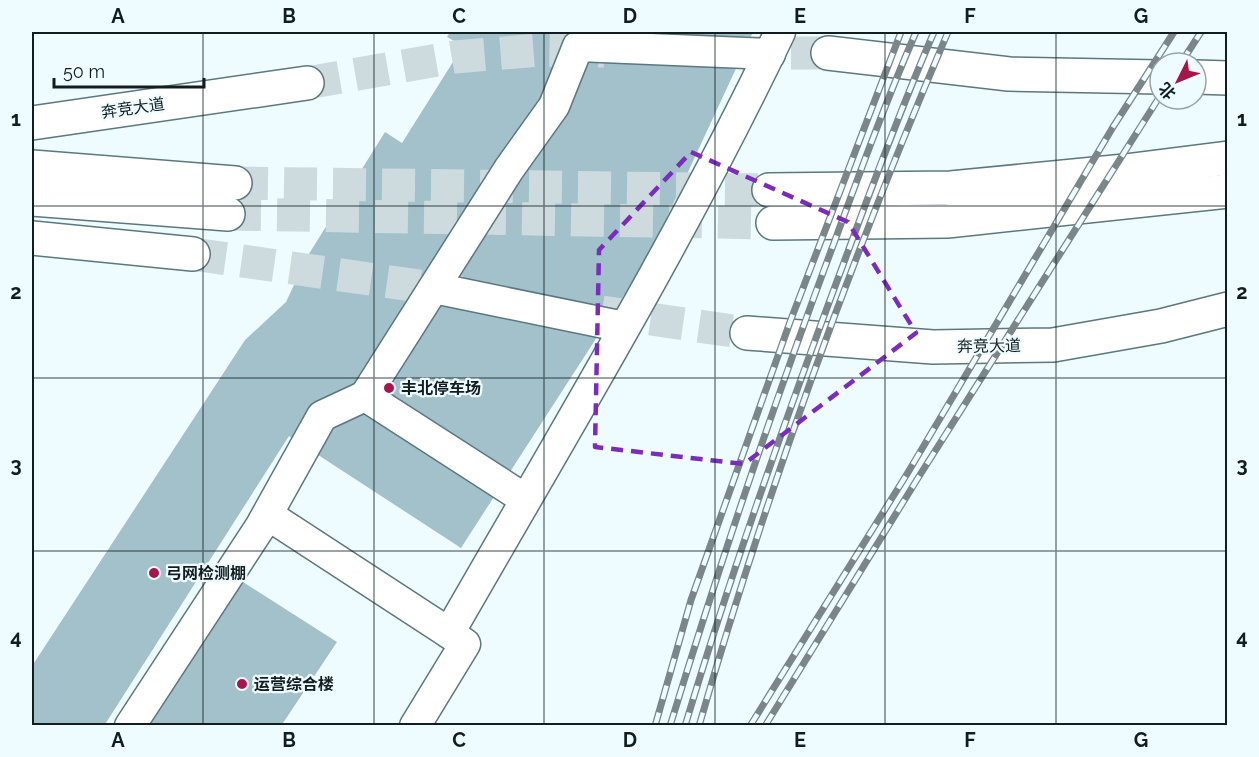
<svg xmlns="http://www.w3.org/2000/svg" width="1259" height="757" font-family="Raleway,'Noto Sans SC',sans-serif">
<rect width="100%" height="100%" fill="#effcff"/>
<g fill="#a3c1ca">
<polygon points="450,32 753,32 648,258 461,548 289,436 104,726 32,726 32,666 245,340 286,302 307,257 385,132 402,143 463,46 447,37"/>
<polygon points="243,582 337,642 281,726 147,726"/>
</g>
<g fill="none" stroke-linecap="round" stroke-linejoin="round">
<g stroke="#cedbde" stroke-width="33" stroke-dasharray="33 16" stroke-linecap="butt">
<polyline points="742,53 828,53"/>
<polyline points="307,83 455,57 540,50 604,51"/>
<polyline points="235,183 769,190"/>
<polyline points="228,214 773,223"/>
<polyline points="193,254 461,292"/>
<polyline points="602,312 747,333"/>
</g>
<defs>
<g id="minor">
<polyline points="434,288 624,327"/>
<polyline points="525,499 365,396 509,169 554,106 578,46 770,54"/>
<polyline points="263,522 322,416 365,396"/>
<path d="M 130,726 L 268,515 L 449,633 C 563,434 682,238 780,32"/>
<polyline points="415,726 465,644 449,633"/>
</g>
<g id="major">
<polyline points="828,53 1009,74 1160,77"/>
<polyline points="1196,77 1228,78"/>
<polyline points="32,123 307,83"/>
<polyline points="32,167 235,183"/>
<polyline points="769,190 951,188 1125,171 1228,158"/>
<polyline points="32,199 228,214"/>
<polyline points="773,223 947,221 1228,191"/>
<polyline points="32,238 193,254"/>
<polyline points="747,333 933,347 1053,345 1161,326 1228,309"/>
</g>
</defs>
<use href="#minor" stroke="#5b777f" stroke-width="33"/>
<use href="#major" stroke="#5b777f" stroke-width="36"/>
<use href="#minor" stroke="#fff" stroke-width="30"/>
<use href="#major" stroke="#fff" stroke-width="33"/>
<defs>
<g id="rail">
<polyline points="1181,63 1201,32"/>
<polyline points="655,726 691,600 790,322 901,32"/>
<path d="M 670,726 C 720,563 774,403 834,243 C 860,172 886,101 916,32"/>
<path d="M 685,726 C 732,570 786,417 843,265 C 872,186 901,108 934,32"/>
<path d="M 699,726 C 767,490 852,257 948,32"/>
<polyline points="750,726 907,474 1113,127 1174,32"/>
<polyline points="765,726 918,478 1160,96"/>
</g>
</defs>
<use href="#rail" stroke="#7a8689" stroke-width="7"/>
<use href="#rail" stroke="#effcff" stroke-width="4.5" stroke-dasharray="14" stroke-linecap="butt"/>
</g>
<path fill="none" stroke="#7b2cbf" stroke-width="4.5" stroke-dasharray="12 8" stroke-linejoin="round" d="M 691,152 L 848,222 L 916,333 L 744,464 L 595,447 L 599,250 Z"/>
<path fill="none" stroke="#121d20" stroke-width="1.5" stroke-opacity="0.55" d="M 203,32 L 203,726M 374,32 L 374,726M 544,32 L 544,726M 715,32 L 715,726M 885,32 L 885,726M 1056,32 L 1056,726M 32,206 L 1228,206M 32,378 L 1228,378M 32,551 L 1228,551"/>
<g fill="#a8154c" stroke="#effcff" stroke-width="2">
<circle cx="389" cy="388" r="6"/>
<circle cx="154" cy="573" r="6"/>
<circle cx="242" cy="684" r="6"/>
</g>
<g text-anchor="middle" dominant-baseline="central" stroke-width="4.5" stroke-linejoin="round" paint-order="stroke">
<g font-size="16" fill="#121d20" stroke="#effcff">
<text transform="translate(133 108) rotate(-8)">奔竞大道</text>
<text transform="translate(989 346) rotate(-1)">奔竞大道</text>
</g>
<g font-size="16" font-weight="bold" fill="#121d20" stroke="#effcff" text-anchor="start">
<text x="401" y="388">丰北停车场</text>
<text x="166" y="573">弓网检测棚</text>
<text x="254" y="684">运营综合楼</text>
</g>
</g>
<rect width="1259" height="757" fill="none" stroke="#effcff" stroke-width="66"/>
<g transform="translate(1178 81) rotate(227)"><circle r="28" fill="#effcff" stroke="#97a3a6" stroke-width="1.5"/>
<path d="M0-4.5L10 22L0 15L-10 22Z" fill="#a8154c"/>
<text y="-9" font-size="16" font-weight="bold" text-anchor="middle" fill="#121d20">北</text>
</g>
<path d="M54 78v9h150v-9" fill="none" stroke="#121d20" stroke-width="3"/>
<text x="63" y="78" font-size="18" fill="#121d20" stroke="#effcff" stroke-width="4.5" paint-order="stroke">50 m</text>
<rect x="33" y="33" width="1193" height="691" fill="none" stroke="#121d20" stroke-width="2"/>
<g font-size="20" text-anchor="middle" font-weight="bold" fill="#121d20">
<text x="118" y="23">A</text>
<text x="289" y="23">B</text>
<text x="459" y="23">C</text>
<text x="630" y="23">D</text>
<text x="800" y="23">E</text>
<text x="970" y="23">F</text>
<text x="1141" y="23">G</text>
<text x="16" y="126">1</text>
<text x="1242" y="126">1</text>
<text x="16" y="299">2</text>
<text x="1242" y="299">2</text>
<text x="16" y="472">3</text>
<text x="1242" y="472">3</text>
<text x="16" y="644">4</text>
<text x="1242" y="644">4</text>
<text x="118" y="747">A</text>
<text x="289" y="747">B</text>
<text x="459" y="747">C</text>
<text x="630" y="747">D</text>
<text x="800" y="747">E</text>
<text x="970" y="747">F</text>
<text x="1141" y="747">G</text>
</g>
</svg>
